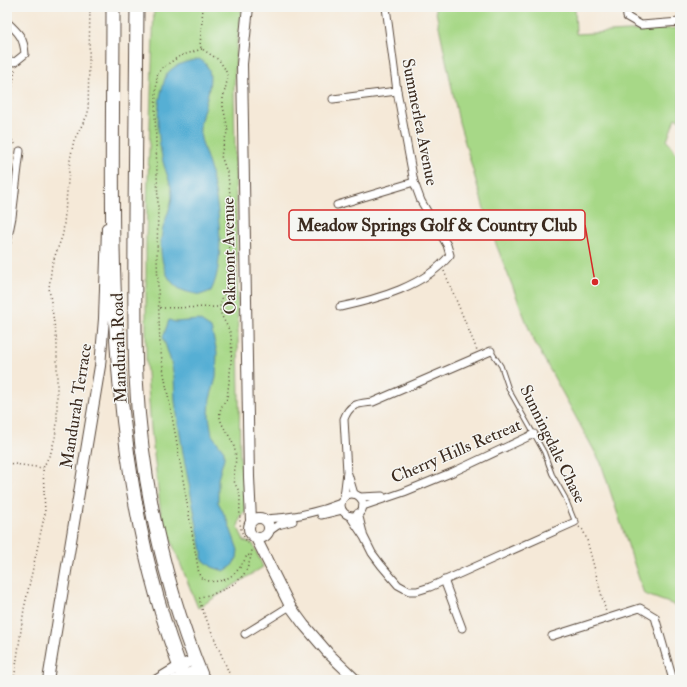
<svg xmlns="http://www.w3.org/2000/svg" width="687" height="687" font-family="'IM FELL Double Pica',serif">
<rect width="100%" height="100%" fill="#f6f6f2"/>
<filter id="ink" filterUnits="userSpaceOnUse"><feTurbulence type="fractalNoise" baseFrequency=".025" numOctaves="2"/><feDisplacementMap in="SourceGraphic" scale="8" xChannelSelector="R" yChannelSelector="G"/><feConvolveMatrix kernelMatrix="1 2 1 2 8 2 1 2 1" color-interpolation-filters="sRGB"/></filter>
<filter id="wash" filterUnits="userSpaceOnUse"><feTurbulence type="fractalNoise" baseFrequency=".012" numOctaves="4" result="noise"/><feDisplacementMap in="SourceGraphic" scale="16" xChannelSelector="R" yChannelSelector="G"/><feGaussianBlur stdDeviation="0.9" result="paint"/><feColorMatrix in="noise" values="0 0 0 0 0 0 0 0 0 0 0 0 0 0 0 0 0 1.4 0 .05"/><feComposite in="paint" operator="in"/></filter>
<g filter="url(#wash)">
<rect width="100%" height="100%" fill="#f5e9d8"/>
<g fill="#a7d887" stroke="#718152">
<polygon points="154,7 242,7 236,51 234,88 240,457 248,510 241,515 238,527 244,541 253,544 263,567 198,608 161,515 151,429 146,360 146,236"/>
<polygon points="435,7 575,7 576,34 680,28 680,120 675,118 667,141 680,158 680,607 644,594 601,463 533,339 489,226 459,122"/>
</g>
<g fill="#57afd4" stroke="#496c79">
<path d="M 199,59 C 224,70 198,113 200,132 C 201,143 207,157 210,168 C 218,201 227,259 211,291 L 200,295 C 193,293 183,292 177,287 C 161,275 158,246 163,228 C 166,217 171,207 172,196 C 172,183 164,170 162,157 C 157,133 156,109 163,85 C 164,82 165,77 167,74 C 174,64 189,61 199,59 Z"/>
<polygon points="169,320 175,322 199,320 211,328 217,352 216,378 210,399 209,416 212,435 224,451 224,458 218,479 218,502 228,522 238,550 237,558 231,567 224,571 212,567 202,559 202,552 183,453 175,401 174,377 171,362 163,337"/>
</g>
</g>
<g filter="url(#ink)">
<g fill="none" stroke-linecap="round" stroke-linejoin="round">
<defs>
<polyline id="lane" points="491,351 501,366 509,390 544,452 552,474 565,497 575,522"/>
<g id="street">
<polyline points="626,7 627,17 641,25 680,22"/>
<path d="M 7,22 C 19,33 24,38 25,54 L 15,62 L 7,60"/>
<polyline points="333,99 397,91"/>
<polyline points="337,205 414,182"/>
<polyline points="7,242 12,217 20,151"/>
<path d="M 340,307 C 378,299 425,286 450,255 L 447,245 L 421,201 L 414,182 L 397,91 L 386,7"/>
<polyline points="348,474 354,494"/>
<circle cx="352" cy="505" r="11"/>
<path d="M 344,497 L 347,472 L 344,419 C 350,403 358,404 373,402 L 491,351"/>
<polyline points="360,497 382,496"/>
<polyline points="363,506 404,492 453,472 534,434"/>
<polyline points="358,513 363,533"/>
<polyline points="321,515 342,510"/>
<polyline points="350,516 364,537 372,553 381,565 398,585 409,591 417,591 430,587 575,522"/>
<path d="M 265,519 C 291,518 316,513 341,503"/>
<polyline points="268,532 278,525 293,521"/>
<polyline points="444,580 462,628"/>
<polyline points="245,634 290,606"/>
<polyline points="552,636 640,608 655,617 673,680"/>
</g>
<g id="secondary">
<polyline points="248,7 242,64 249,477 251,520"/>
<circle cx="259" cy="528" r="10"/>
<polyline points="256,538 290,606 304,625 329,654 356,680"/>
<polyline points="48,680 100,366 104,319 107,228"/>
<polyline points="157,680 180,666 194,660"/>
<polyline points="175,680 198,669"/>
</g>
<g id="highway">
<path d="M 113,7 C 113,232 100,467 185,680"/>
<path d="M 137,7 C 136,77 136,146 135,216 C 135,270 134,323 136,377 C 141,481 164,584 203,680"/>
</g>
</defs>
<use href="#lane" stroke="#57473a" stroke-width="5.5"/>
<use href="#street" stroke="#57473a" stroke-width="9"/>
<use href="#secondary" stroke="#57473a" stroke-width="12"/>
<use href="#highway" stroke="#57473a" stroke-width="15"/>
<g stroke="#57473a" stroke-width="1.5" stroke-dasharray="1 3" stroke-linecap="butt">
<path d="M 203,7 L 200,46 L 202,49 L 219,60 L 225,69 L 228,77 L 223,98 L 223,107 L 228,129 L 223,146 L 221,156 L 228,175 L 231,205 L 231,213 L 229,222 L 230,241 L 227,280 C 229,291 219,298 220,309 C 221,319 230,327 231,337 C 233,357 229,379 227,399 C 208,420 232,431 235,451 C 237,460 234,470 234,479 C 234,485 240,490 240,496 C 240,505 239,520 241,529 C 242,534 245,539 248,543"/>
<polyline points="9,15 11,7"/>
<path d="M 202,49 L 180,56 L 162,68 L 157,75 L 155,112 L 158,205 L 157,258 L 160,346 L 164,374 L 176,438 L 199,574 L 202,579 C 223,587 239,574 247,555 L 251,556"/>
<polyline points="15,70 10,103 8,135 16,145"/>
<polyline points="444,271 477,350"/>
<polyline points="160,308 220,307"/>
<polyline points="7,463 43,468"/>
<polyline points="579,527 583,530 587,540 606,612"/>
<polyline points="14,680 24,609 45,513 43,468 51,452 55,438 57,423 57,343 49,288 52,264 63,234 70,160 74,140 88,114 90,7"/>
<path d="M 232,680 L 202,609 L 199,599 C 202,595 208,596 213,594 C 238,584 248,577 252,550"/>
</g>
<use href="#lane" stroke="#fff" stroke-width="3.5"/>
<use href="#street" stroke="#fff" stroke-width="7"/>
<use href="#secondary" stroke="#fff" stroke-width="10"/>
<use href="#highway" stroke="#fff" stroke-width="13"/>
</g>
</g>
<g text-anchor="middle" dominant-baseline="central" stroke-width="3" stroke-linejoin="round" paint-order="stroke">
<g font-size="17" fill="#3b2a1e" stroke="#f6f6f2">
<text transform="translate(420 122) rotate(79)">Summerlea Avenue</text>
<text transform="translate(229 256) rotate(-91)">Oakmont Avenue</text>
<text transform="translate(119 348) rotate(-92)">Mandurah Road</text>
<text transform="translate(76 406) rotate(-81)">Mandurah Terrace</text>
<text transform="translate(553 444) rotate(64)">Sunningdale Chase</text>
<text transform="translate(456 451) rotate(-23)">Cherry Hills Retreat</text>
</g>
</g>
<path fill="none" stroke="#d62828" stroke-width="1.5" d="M595 282L585 225"/>
<circle fill="#d62828" stroke="#f6f6f2" stroke-width="1.5" cx="595" cy="282" r="4"/>
<rect fill="#f6f6f2" stroke="#d62828" stroke-width="1.5" x="289" y="210" width="296" height="30" rx="4"/>
<g font-size="18" text-anchor="middle" font-weight="bold" fill="#3b2a1e">
<text x="437" y="231">Meadow Springs Golf &amp; Country Club</text>
</g>
<rect width="687" height="687" fill="none" stroke="#f6f6f2" stroke-width="24"/>
</svg>
